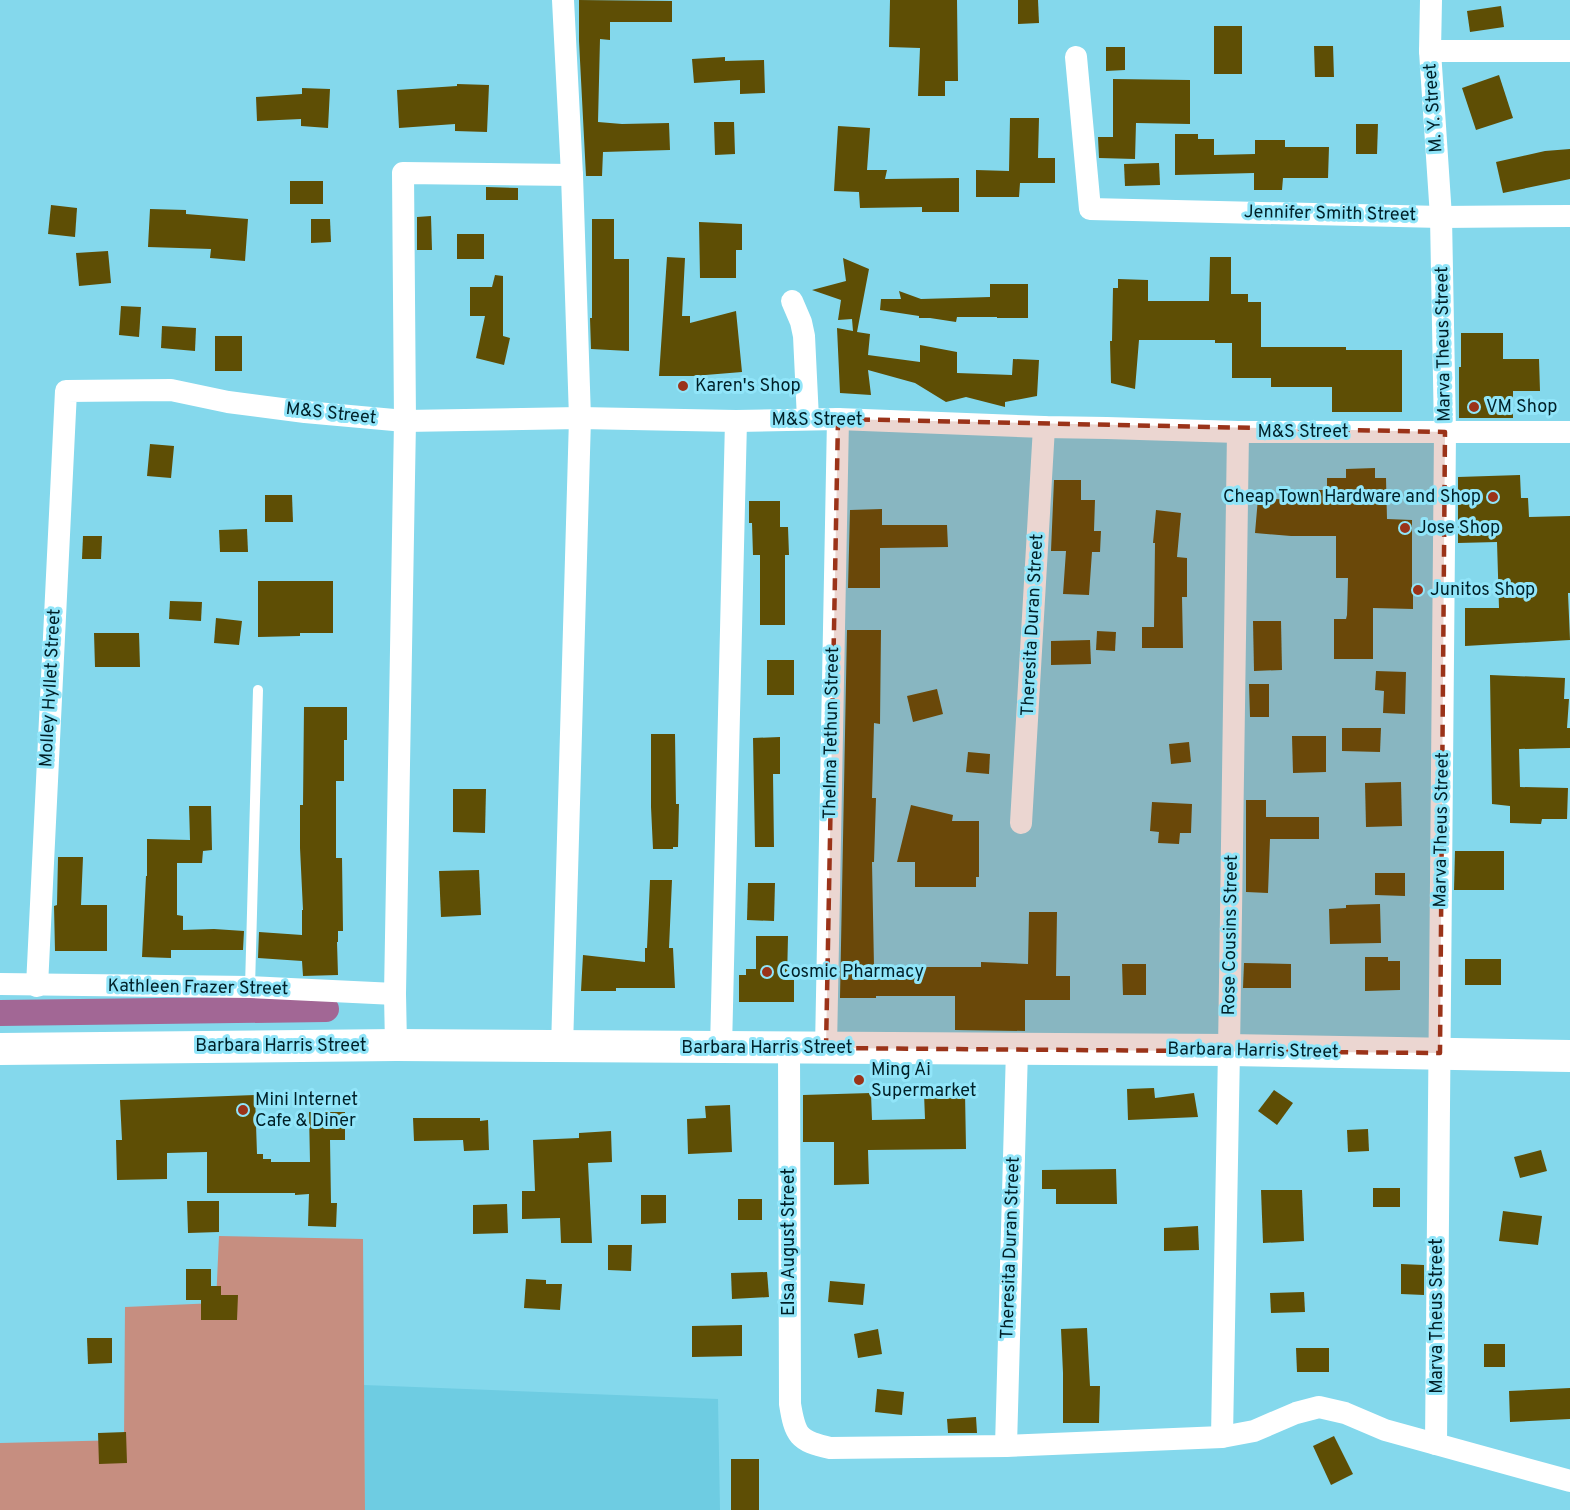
<svg xmlns="http://www.w3.org/2000/svg" width="1570" height="1510" font-family="Overpass,sans-serif">
<rect width="100%" height="100%" fill="#84d8ec"/>
<polygon fill="#6ecce2" points="364,1385 718,1399 720,1510 365,1510"/>
<polygon fill="#c68e80" points="219,1236 363,1239 365,1510 0,1510 0,1443 124,1440 125,1307 216,1303"/>
<g fill="none" stroke-linecap="round" stroke-linejoin="round">
<polyline stroke="#a26795" stroke-width="26" points="0,1013 326,1009"/>
</g>
<g fill="#5e4e05">
<polygon points="579,0 672,1 672,22 610,22 610,40 600,39 598,122 622,124 669,123 670,150 603,152 602,176 586,176 579,41"/>
<polygon points="890,0 957,0 958,81 945,81 945,96 918,96 920,48 889,47"/>
<polygon points="1018,0 1038,0 1039,23 1018,24"/>
<polygon points="1501,6 1504,27 1470,32 1467,11"/>
<rect x="1214" y="26" width="28" height="48"/>
<polygon points="1314,46 1333,46 1334,77 1315,77"/>
<polygon points="1106,47 1125,47 1125,70 1106,71"/>
<polygon points="725,57 725,61 764,60 765,93 740,94 740,80 694,83 692,59"/>
<polygon points="1499,75 1513,118 1476,130 1462,88"/>
<polygon points="1113,79 1190,80 1190,124 1136,123 1135,159 1099,158 1098,137 1113,137"/>
<polygon points="457,84 489,85 487,132 455,131 455,124 399,128 397,90 457,86"/>
<polygon points="302,88 330,89 328,128 301,126 301,119 257,121 256,97 302,94"/>
<polygon points="1010,118 1039,118 1038,158 1055,158 1055,183 1020,183 1019,197 976,197 976,170 1009,171"/>
<polygon points="714,122 734,122 735,154 715,155"/>
<polygon points="1356,124 1378,124 1377,154 1356,154"/>
<polygon points="838,126 870,128 867,170 887,170 885,179 959,178 959,212 922,212 922,207 860,208 859,192 834,191"/>
<polygon points="1175,134 1198,134 1198,139 1214,139 1214,155 1255,154 1255,140 1285,140 1285,147 1329,147 1328,178 1283,178 1282,190 1254,190 1254,173 1175,175"/>
<polygon points="1570,149 1570,179 1503,193 1496,162 1545,151"/>
<polygon points="1159,163 1160,185 1125,186 1124,164"/>
<rect x="290" y="181" width="33" height="23"/>
<polygon points="486,187 518,188 518,200 486,200"/>
<polygon points="51,205 77,208 75,237 48,234"/>
<polygon points="150,209 186,210 186,214 248,219 245,261 210,258 211,249 148,247"/>
<polygon points="431,216 432,250 417,250 417,217"/>
<polygon points="311,219 330,219 331,242 311,243"/>
<polygon points="592,219 614,219 614,259 629,259 629,351 591,349 590,318 592,318"/>
<polygon points="699,222 742,224 742,250 736,250 736,278 700,278"/>
<rect x="457" y="234" width="27" height="25"/>
<polygon points="108,251 111,283 79,286 76,253"/>
<polygon points="667,257 685,258 682,316 690,316 690,323 736,311 742,372 693,376 659,376"/>
<polygon points="1210,257 1231,257 1231,294 1248,294 1248,302 1261,302 1261,347 1346,347 1346,350 1402,350 1402,412 1332,412 1332,387 1271,387 1271,378 1232,378 1232,343 1215,343 1215,340 1139,340 1135,389 1111,383 1110,341 1112,341 1113,288 1118,288 1118,279 1148,280 1148,301 1209,301"/>
<polygon points="843,258 869,269 857,332 870,334 868,355 920,362 920,345 957,352 957,373 1012,375 1013,359 1039,360 1037,396 1005,402 1005,407 966,397 946,402 915,383 868,370 871,395 840,393 837,328 853,331 852,319 838,320 841,300 812,290 846,281"/>
<polygon points="495,275 503,276 503,336 510,338 504,365 476,358 485,316 470,316 470,287 492,287"/>
<polygon points="990,284 1028,284 1028,318 997,318 997,317 957,317 956,322 930,318 919,318 919,316 880,310 881,299 901,299 899,291 921,299 990,297"/>
<polygon points="121,306 141,307 139,337 119,335"/>
<polygon points="162,326 196,328 195,351 161,348"/>
<polygon points="1461,333 1503,333 1503,359 1539,359 1540,391 1513,391 1513,418 1459,418 1459,367 1461,367"/>
<rect x="215" y="336" width="27" height="35"/>
<polygon points="150,444 174,446 171,478 147,476"/>
<polygon points="1375,468 1375,478 1386,478 1387,519 1412,520 1412,588 1413,588 1413,609 1373,608 1373,659 1334,659 1334,619 1346,619 1347,615 1348,578 1336,578 1336,536 1291,536 1255,533 1258,498 1296,500 1296,490 1327,490 1327,478 1346,478 1346,469"/>
<polygon points="1520,475 1521,498 1528,498 1529,517 1570,516 1570,593 1568,593 1570,640 1465,646 1465,608 1499,608 1497,542 1458,543 1458,477"/>
<polygon points="1054,480 1081,480 1081,500 1095,500 1094,531 1101,531 1100,552 1092,552 1089,595 1063,594 1066,551 1051,551"/>
<polygon points="265,495 292,495 293,522 265,522"/>
<polygon points="749,501 780,501 780,527 788,527 789,555 785,555 785,625 760,625 760,555 753,555 752,523 749,523"/>
<polygon points="882,509 882,525 947,525 948,547 880,548 880,588 848,588 850,510"/>
<polygon points="1156,510 1181,513 1177,557 1187,558 1187,597 1182,597 1183,648 1142,648 1142,627 1154,627 1155,543 1153,543"/>
<polygon points="247,529 248,552 220,552 219,530"/>
<polygon points="83,536 102,536 101,559 82,559"/>
<polygon points="258,581 333,581 333,633 300,633 300,636 258,637"/>
<polygon points="170,601 202,602 201,621 169,619"/>
<polygon points="216,618 242,621 239,645 214,643"/>
<polygon points="1253,621 1281,621 1282,670 1254,671"/>
<polygon points="847,630 881,630 880,724 874,723 872,798 876,798 874,862 872,862 874,967 981,967 981,962 1028,964 1029,912 1057,912 1056,976 1070,976 1070,1000 1025,1000 1025,1031 955,1030 955,996 876,996 876,998 840,998"/>
<polygon points="1097,631 1116,632 1115,651 1096,650"/>
<polygon points="94,633 139,633 140,667 95,667"/>
<polygon points="1090,640 1091,664 1051,665 1051,641"/>
<rect x="767" y="660" width="27" height="35"/>
<polygon points="1376,671 1406,672 1405,714 1383,713 1384,691 1375,690"/>
<polygon points="1490,675 1565,678 1564,699 1569,699 1567,728 1570,728 1570,748 1519,749 1520,787 1568,788 1567,819 1542,819 1541,824 1510,823 1510,806 1492,804"/>
<polygon points="1249,684 1269,684 1269,717 1250,717"/>
<polygon points="937,689 943,714 913,722 907,696"/>
<polygon points="304,707 347,707 347,740 344,740 344,781 336,781 336,858 342,858 343,931 338,931 338,942 337,942 338,975 303,976 302,961 258,958 259,932 302,935 302,910 303,910 300,848 300,805 303,805"/>
<polygon points="1342,728 1381,728 1380,752 1342,751"/>
<polygon points="651,734 675,734 676,804 679,804 678,847 673,847 673,849 653,849 651,807"/>
<polygon points="1292,736 1326,736 1326,772 1293,773"/>
<polygon points="780,737 780,774 773,774 774,847 755,847 753,738"/>
<polygon points="1189,742 1191,762 1171,764 1169,744"/>
<polygon points="968,752 990,754 989,774 966,772"/>
<polygon points="1401,782 1402,826 1366,827 1365,783"/>
<polygon points="453,789 486,789 485,833 453,832"/>
<polygon points="1246,800 1266,800 1266,817 1319,817 1319,839 1270,839 1268,893 1246,892"/>
<polygon points="1152,802 1192,804 1191,833 1180,833 1179,844 1158,843 1159,832 1150,831"/>
<polygon points="911,805 953,815 952,821 979,821 979,877 976,877 976,887 915,887 915,862 897,862"/>
<polygon points="189,806 211,806 212,850 203,851 202,863 177,863 177,915 183,916 183,930 214,929 244,931 243,950 171,950 171,958 142,957 146,876 147,876 147,839 190,840"/>
<polygon points="1455,851 1504,851 1504,890 1454,890"/>
<polygon points="58,857 83,857 81,905 107,905 107,951 55,951 54,906 57,905"/>
<polygon points="479,870 481,915 441,917 439,871"/>
<polygon points="1375,873 1405,873 1405,896 1375,895"/>
<polygon points="650,880 672,880 669,948 673,948 675,988 616,988 616,991 581,991 583,955 645,962 645,948 647,948"/>
<polygon points="748,883 775,883 774,921 747,920"/>
<polygon points="1380,904 1381,943 1330,944 1329,909 1346,908 1346,905"/>
<polygon points="756,936 788,936 787,980 794,980 794,1002 739,1002 739,975 746,975 746,969 756,969"/>
<polygon points="1365,957 1388,957 1388,961 1400,961 1400,990 1365,991"/>
<rect x="1465" y="959" width="36" height="26"/>
<polygon points="1244,963 1291,964 1291,988 1243,988"/>
<polygon points="1122,964 1146,964 1146,995 1123,995"/>
<polygon points="1154,1088 1155,1098 1194,1093 1198,1117 1128,1120 1127,1089"/>
<polygon points="1274,1090 1293,1103 1277,1125 1258,1111"/>
<polygon points="965,1092 966,1149 868,1150 869,1184 834,1185 834,1142 803,1142 803,1095 871,1093 872,1120 925,1119 924,1093"/>
<polygon points="255,1095 257,1154 263,1154 263,1159 271,1159 271,1162 310,1162 309,1112 345,1112 345,1140 330,1140 331,1203 337,1203 336,1227 308,1226 309,1194 295,1195 295,1193 207,1193 207,1152 167,1153 167,1179 117,1180 116,1140 122,1140 120,1100"/>
<polygon points="730,1105 732,1152 688,1154 687,1119 706,1118 705,1106"/>
<polygon points="413,1118 480,1118 480,1121 488,1120 489,1150 464,1151 463,1140 414,1141"/>
<polygon points="1368,1129 1369,1151 1348,1152 1347,1130"/>
<polygon points="611,1131 612,1162 588,1163 592,1243 561,1243 560,1218 522,1219 522,1191 535,1191 533,1140 579,1138 579,1133"/>
<polygon points="1541,1150 1547,1171 1520,1178 1514,1157"/>
<polygon points="1116,1169 1117,1204 1056,1204 1056,1189 1042,1189 1042,1170"/>
<rect x="1373" y="1188" width="27" height="19"/>
<polygon points="1261,1190 1302,1190 1304,1241 1263,1243"/>
<polygon points="641,1195 666,1195 666,1223 641,1224"/>
<rect x="738" y="1199" width="24" height="21"/>
<polygon points="187,1201 219,1201 219,1232 188,1233"/>
<polygon points="507,1204 508,1233 473,1234 473,1205"/>
<polygon points="1503,1211 1542,1216 1538,1245 1499,1241"/>
<polygon points="1198,1226 1199,1250 1164,1251 1164,1228"/>
<polygon points="608,1245 632,1245 631,1271 608,1270"/>
<polygon points="1401,1264 1424,1265 1424,1295 1401,1294"/>
<polygon points="186,1269 211,1269 211,1286 221,1286 221,1295 238,1295 237,1320 201,1320 201,1300 186,1300"/>
<polygon points="767,1272 769,1297 732,1299 731,1273"/>
<polygon points="526,1279 546,1280 546,1284 562,1284 560,1310 524,1308"/>
<polygon points="830,1281 865,1284 863,1305 828,1302"/>
<polygon points="1304,1292 1305,1312 1271,1313 1270,1293"/>
<polygon points="742,1325 742,1356 692,1357 692,1326"/>
<polygon points="1087,1328 1090,1386 1100,1386 1099,1423 1063,1423 1063,1373 1061,1329"/>
<polygon points="878,1329 882,1354 858,1358 854,1334"/>
<polygon points="87,1338 112,1338 112,1363 88,1364"/>
<rect x="1484" y="1344" width="21" height="23"/>
<polygon points="1296,1348 1329,1348 1329,1372 1297,1372"/>
<polygon points="1570,1388 1570,1419 1510,1422 1509,1391"/>
<polygon points="877,1389 904,1392 902,1415 875,1412"/>
<polygon points="976,1417 977,1433 948,1433 947,1419"/>
<polygon points="126,1432 127,1463 99,1464 98,1433"/>
<polygon points="1334,1436 1353,1474 1331,1485 1313,1446"/>
<rect x="731" y="1459" width="28" height="51"/>
</g>
<g fill="none" stroke-linecap="round" stroke-linejoin="round">
<polyline stroke="#fff" stroke-width="10" points="250,987 258,690"/>
<g stroke="#fff" stroke-width="22">
<polyline points="1431,0 1430,51 1441,217 1445,432 1436,1444"/>
<polyline points="1430,51 1570,51"/>
<polyline points="1076,57 1090,209 1441,217 1570,216"/>
<polyline points="792,301 801,322 804,336 808,419"/>
<polyline points="1021,823 1044,427"/>
<polyline points="0,984 250,987 395,994"/>
<polyline points="37,986 66,391 171,390 228,402 305,412 405,421 580,418 736,421 838,419 1044,427 1107,428 1238,432 1570,432"/>
<polyline points="396,1045 395,994 405,421 403,173 572,175"/>
<polyline points="562,1048 580,418 572,175 563,0"/>
<polyline points="721,1048 736,421"/>
<path d="M 789,1048 L 790,1404 C 795,1435 798,1441 830,1448 L 1006,1446 L 1222,1437 L 1254,1431 L 1296,1413 L 1319,1407 L 1345,1413 L 1385,1430 L 1570,1481"/>
<polyline points="826,1048 838,419"/>
<polyline points="1222,1437 1229,1050 1238,432"/>
<polyline points="1006,1446 1017,1049"/>
</g>
<polyline stroke="#fff" stroke-width="32" points="0,1049 396,1045 1229,1050 1570,1056"/>
</g>
<path fill="#9b3319" fill-opacity="0.2" stroke="#9b3319" stroke-width="4.5" stroke-dasharray="12 8" stroke-linejoin="round" d="M 838,419 L 1445,432 L 1440,1053 L 826,1048 Z"/>
<g fill="#9b3319" stroke="#91e5f9" stroke-width="2">
<circle cx="683" cy="386" r="6"/>
<circle cx="1474" cy="407" r="6"/>
<circle cx="1493" cy="497" r="6"/>
<circle cx="1405" cy="528" r="6"/>
<circle cx="1418" cy="590" r="6"/>
<circle cx="767" cy="972" r="6"/>
<circle cx="859" cy="1080" r="6"/>
<circle cx="243" cy="1110" r="6"/>
</g>
<g text-anchor="middle" dominant-baseline="central" stroke-width="6" stroke-linejoin="round" paint-order="stroke">
<g font-size="18" fill="#002028" stroke="#91e5f9">
<text transform="translate(1434 108) rotate(-94)">M. Y. Street</text>
<text transform="translate(1330 214) rotate(1)">Jennifer Smith Street</text>
<text transform="translate(1444 344) rotate(-91)">Marva Theus Street</text>
<text transform="translate(331 414) rotate(6)">M&amp;S Street</text>
<text x="817" y="420">M&amp;S Street</text>
<text x="1303" y="432">M&amp;S Street</text>
<text transform="translate(1033 625) rotate(-87)">Theresita Duran Street</text>
<text transform="translate(51 688) rotate(-87)">Molley Hyllet Street</text>
<text transform="translate(832 733) rotate(-89)">Thelma Tethun Street</text>
<text transform="translate(1442 830) rotate(-89)">Marva Theus Street</text>
<text transform="translate(1231 935) rotate(-89)">Rose Cousins Street</text>
<text transform="translate(198 988) rotate(1)">Kathleen Frazer Street</text>
<text x="281" y="1046">Barbara Harris Street</text>
<text x="767" y="1048">Barbara Harris Street</text>
<text transform="translate(1253 1051) rotate(1)">Barbara Harris Street</text>
<text transform="translate(789 1242) rotate(-90)">Elsa August Street</text>
<text transform="translate(1011 1248) rotate(-88)">Theresita Duran Street</text>
<text transform="translate(1437 1316) rotate(-90)">Marva Theus Street</text>
</g>
<g font-size="18" fill="#002028" stroke="#91e5f9" text-anchor="start">
<text x="695" y="386">Karen's Shop</text>
<text x="1486" y="407">VM Shop</text>
<text x="1481" y="497" text-anchor="end">Cheap Town Hardware and Shop</text>
<text x="1417" y="528">Jose Shop</text>
<text x="1430" y="590">Junitos Shop</text>
<text x="779" y="972">Cosmic Pharmacy</text>
<text x="871" y="1070">Ming Ai<tspan x="871" dy="21">Supermarket</tspan></text>
<text x="255" y="1100">Mini Internet<tspan x="255" dy="21">Cafe &amp; Diner</tspan></text>
</g>
</g>
</svg>
